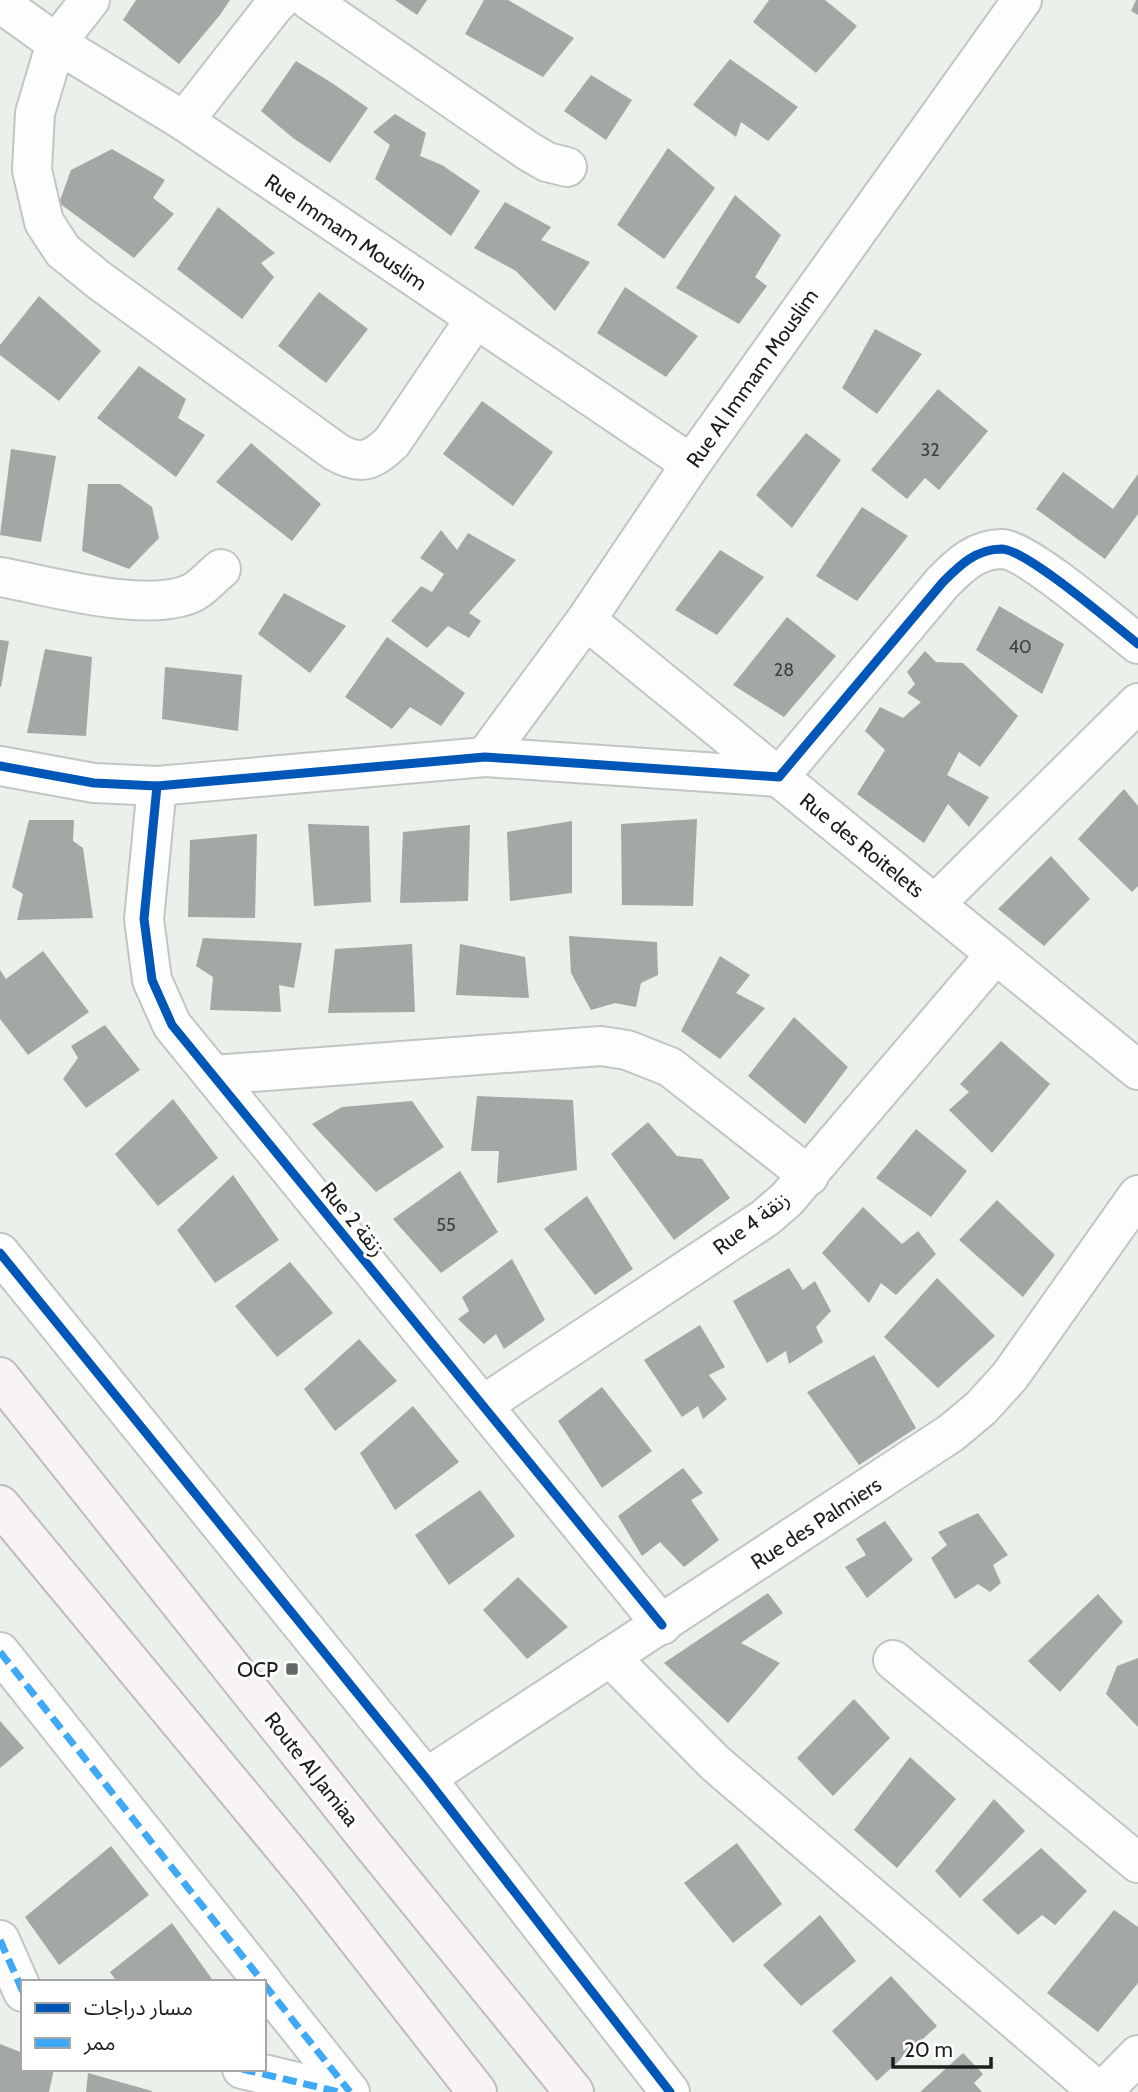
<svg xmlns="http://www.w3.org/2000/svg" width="1138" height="2092" font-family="Cabin,'Noto Sans Arabic',sans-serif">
<rect width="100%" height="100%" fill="#eaf0ea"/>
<g fill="#a3a8a4">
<polygon points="136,0 230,0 220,15 179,64 123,20"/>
<polygon points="395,0 427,0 417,15"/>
<polygon points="484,0 508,0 574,38 543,77 465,34"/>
<polygon points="769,0 825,0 857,26 816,73 753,22"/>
<polygon points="1136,0 1138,0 1138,15 1131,11"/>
<polygon points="730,59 798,107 768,141 741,122 736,137 693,105"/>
<polygon points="296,61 332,83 368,108 330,163 293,138 261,111"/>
<polygon points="591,75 632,100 606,140 564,111"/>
<polygon points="395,114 426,133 420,156 442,165 480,191 451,236 375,179 390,145 373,132"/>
<polygon points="668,148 715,188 664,259 617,225"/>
<polygon points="112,149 165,180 153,198 174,214 134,258 59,203 71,170"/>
<polygon points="735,195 781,235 755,277 767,286 739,324 676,288"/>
<polygon points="505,202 551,227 541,240 590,262 555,311 516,271 474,248"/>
<polygon points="218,207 275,253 261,263 274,277 242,319 177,269"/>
<polygon points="625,287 698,336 666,377 597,333"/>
<polygon points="319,292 368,329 326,383 278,346"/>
<polygon points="39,296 101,351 59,401 0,355 0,345"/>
<polygon points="875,329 922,354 877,414 842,388"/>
<polygon points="139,366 186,399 178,418 205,435 176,477 97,418"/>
<polygon points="938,389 988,431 939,490 925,478 907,499 871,470"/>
<polygon points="482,401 553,452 513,506 443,454"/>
<polygon points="806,433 841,460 792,528 756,495"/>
<polygon points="251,443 321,504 292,541 216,482"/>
<polygon points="11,449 56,456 41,542 0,535"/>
<polygon points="1063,472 1113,509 1138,474 1138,514 1105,559 1036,509"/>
<polygon points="88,484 120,484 152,507 159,538 129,569 82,551"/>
<polygon points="862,507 908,536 857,601 816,576"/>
<polygon points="441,530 457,550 468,533 516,560 469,613 481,621 469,638 448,626 427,648 391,621 421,586 432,592 444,574 420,558"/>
<polygon points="720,550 764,577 717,635 675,610"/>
<polygon points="284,593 346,626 310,673 258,634"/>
<polygon points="999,606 1064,644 1042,694 976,650"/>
<polygon points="787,617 836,656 784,717 733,685"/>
<polygon points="387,637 465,693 441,726 410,707 392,729 345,697"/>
<polygon points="0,640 9,641 1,687 0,687"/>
<polygon points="45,649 92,657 86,736 27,733"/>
<polygon points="925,651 936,662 963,663 1018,716 980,767 959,752 947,775 989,797 969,827 948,804 924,843 857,794 885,750 865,731 880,707 903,718 921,702 907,693 915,684 907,672"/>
<polygon points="165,667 242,675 238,731 162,719"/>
<polygon points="1124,789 1138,806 1138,886 1132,892 1078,839"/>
<polygon points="697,819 693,906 622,905 621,824"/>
<polygon points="29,820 74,820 73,841 83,848 93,918 17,920 23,894 12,887"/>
<polygon points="572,821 572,893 510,901 507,832"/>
<polygon points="308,824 369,826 371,902 314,906"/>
<polygon points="470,825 468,901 400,903 403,832"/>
<polygon points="257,834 255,918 188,917 190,840"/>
<polygon points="1051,856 1090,899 1044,946 998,909"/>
<polygon points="569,936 657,942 658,975 641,983 636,1007 615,1003 591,1010 571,973"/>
<polygon points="203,938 302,943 294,988 279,985 281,1012 210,1010 213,977 196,966"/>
<polygon points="412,944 415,1012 328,1013 335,949"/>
<polygon points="460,944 525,957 529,998 456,995"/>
<polygon points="43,951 89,1012 28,1055 0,1019 0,970 6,979"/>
<polygon points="720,956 750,975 736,993 765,1008 720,1059 681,1031"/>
<polygon points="794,1017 848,1067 805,1124 748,1076"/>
<polygon points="105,1025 140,1070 86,1108 63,1079 78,1058 71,1046"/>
<polygon points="1001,1041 1050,1084 992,1153 949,1110 969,1092 960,1084"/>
<polygon points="477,1096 573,1100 577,1170 497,1183 499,1151 471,1151"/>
<polygon points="173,1099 218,1158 158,1206 115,1154"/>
<polygon points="412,1101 444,1147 376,1192 312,1124 342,1107"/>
<polygon points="648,1122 677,1156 702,1159 730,1198 674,1240 611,1154"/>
<polygon points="916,1129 967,1171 931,1217 876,1178"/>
<polygon points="460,1171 498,1232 441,1273 393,1219"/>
<polygon points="233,1175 279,1240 215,1283 177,1230"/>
<polygon points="587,1196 633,1269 595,1295 544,1229"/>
<polygon points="997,1200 1055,1255 1023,1297 959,1240"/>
<polygon points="863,1207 902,1244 918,1231 936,1254 896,1295 881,1283 869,1303 822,1253"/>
<polygon points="512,1259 545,1320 504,1349 496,1334 484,1344 458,1319 469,1311 462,1297"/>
<polygon points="290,1262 333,1313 277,1357 235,1306"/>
<polygon points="789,1268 803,1290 815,1281 831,1311 816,1327 823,1342 789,1364 786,1351 767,1363 733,1301"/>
<polygon points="937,1278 995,1336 938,1388 884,1337"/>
<polygon points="700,1325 725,1367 709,1375 727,1399 703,1419 698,1406 682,1417 644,1360"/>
<polygon points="359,1339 397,1381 335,1431 304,1389"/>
<polygon points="874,1355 916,1428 859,1465 807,1392"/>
<polygon points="602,1387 652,1451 602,1488 558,1421"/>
<polygon points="413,1406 459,1462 395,1510 360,1453"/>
<polygon points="683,1468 703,1493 691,1500 719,1540 684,1567 660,1542 642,1556 618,1516"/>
<polygon points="480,1490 515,1536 449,1585 415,1535"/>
<polygon points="978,1513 1008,1555 993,1565 1001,1583 990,1592 978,1584 955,1599 931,1558 947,1545 938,1532"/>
<polygon points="885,1521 913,1560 867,1598 845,1567 866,1555 856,1539"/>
<polygon points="518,1577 568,1627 527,1659 483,1610"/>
<polygon points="768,1593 783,1613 741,1643 780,1663 728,1723 664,1663"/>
<polygon points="1098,1594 1123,1622 1060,1692 1028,1661"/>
<polygon points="1138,1658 1138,1727 1106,1694 1117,1666"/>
<polygon points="854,1699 890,1738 833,1796 797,1758"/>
<polygon points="0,1721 24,1748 0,1768"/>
<polygon points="910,1757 956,1799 897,1868 854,1830"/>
<polygon points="994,1799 1025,1831 960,1898 935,1871"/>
<polygon points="737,1843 782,1904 733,1943 684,1883"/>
<polygon points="111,1846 149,1895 59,1965 25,1917"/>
<polygon points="1041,1848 1087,1891 1055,1925 1042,1915 1018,1935 982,1900"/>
<polygon points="1114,1910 1138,1927 1138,1983 1098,2032 1047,1993"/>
<polygon points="820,1915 856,1961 801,2006 763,1965"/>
<polygon points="172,1923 214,1982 117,1982 110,1972"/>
<polygon points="891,1976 937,2026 877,2081 832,2031"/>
<polygon points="0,2044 23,2053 23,2069 54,2069 49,2092 0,2092"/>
<polygon points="963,2053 983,2074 974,2083 982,2092 920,2092"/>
<polygon points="88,2073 152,2091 151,2092 86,2092"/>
</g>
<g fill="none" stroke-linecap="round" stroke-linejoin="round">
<defs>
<g id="minor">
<path d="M 90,0 L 56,43 L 35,113 L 32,170 L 44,222 L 63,251 L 100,281 L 336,452 C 361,466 372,461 392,442 L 475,319"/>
<polyline points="309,0 528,151 547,162 567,167"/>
<polyline points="0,3 56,43 184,121 691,464"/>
<polyline points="184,121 273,7 280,0"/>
<path d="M 0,577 C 50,586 146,614 192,593 C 202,588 212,576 221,569"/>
<polyline points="586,620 1138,1070"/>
<polyline points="485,757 586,620 691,464 1022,0"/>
<path d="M 0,766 L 94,783 L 157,786 L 485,757 L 779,777 L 943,582 C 960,565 976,549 1002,549 C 1027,550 1114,625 1138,644"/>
<polyline points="157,786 144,919 152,980 172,1025 662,1625"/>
<polyline points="935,904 1138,703"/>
<polyline points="213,1075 601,1046 627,1050 670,1067 809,1176"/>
<polyline points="0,1253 426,1778 670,2092"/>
<polyline points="483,1405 765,1218 787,1199 996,954"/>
<polyline points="0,1652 263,1982"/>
<polyline points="610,1657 715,1763 1099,2092"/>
<polyline points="893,1660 1138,1863"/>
<polyline points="426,1778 951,1433 981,1408 1010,1376 1138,1195"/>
<polyline points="0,1940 23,1992"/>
<polyline points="264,1984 350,2092"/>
<polyline points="242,2069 339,2092"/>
<polyline points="1102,2092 1138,2055"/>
</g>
<g id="major">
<polyline points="0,1377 368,1839 574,2092"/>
<polyline points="0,1505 312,1881 477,2092"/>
</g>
</defs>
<use href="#minor" stroke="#c0c6c1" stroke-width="42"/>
<use href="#major" stroke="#c1bbc0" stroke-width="42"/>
<use href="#minor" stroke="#fcfdfc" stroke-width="38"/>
<use href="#major" stroke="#f7f3f6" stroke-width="38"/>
<g stroke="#3fa9f5" stroke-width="7" stroke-dasharray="14 7" stroke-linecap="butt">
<polyline points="0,1652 263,1982"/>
<polyline points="0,1940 23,1992"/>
<polyline points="264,1984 350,2092"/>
<polyline points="242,2069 339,2092"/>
</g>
<defs>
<g id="cycleway">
<path d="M 0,766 L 94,783 L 157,786 L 485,757 L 779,777 L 943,582 C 960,565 976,549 1002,549 C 1027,550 1114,625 1138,644"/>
<polyline points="157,786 144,919 152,980 172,1025 662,1625"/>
<polyline points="0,1253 426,1778 670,2092"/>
</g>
</defs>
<use href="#cycleway" stroke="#fff" stroke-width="13"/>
<use href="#cycleway" stroke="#0057b8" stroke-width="9"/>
</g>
<rect fill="#636964" stroke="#fff" stroke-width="2.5" x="285" y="1662" width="14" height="14" rx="3.5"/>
<g text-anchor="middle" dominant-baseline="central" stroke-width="6" stroke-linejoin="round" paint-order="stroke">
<g font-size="18" fill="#3d423e">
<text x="930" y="450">32</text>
<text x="1020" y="647">40</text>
<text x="784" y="670">28</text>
<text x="446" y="1225">55</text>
</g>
<g font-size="21" fill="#1b201c" stroke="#fff">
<text transform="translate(346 232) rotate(34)">Rue Immam Mouslim</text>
<text transform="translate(752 378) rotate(-55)">Rue Al Immam Mouslim</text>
<text transform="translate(862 845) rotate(39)">Rue des Roitelets</text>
<text transform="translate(353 1219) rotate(51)">Rue 2 زنقة</text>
<text transform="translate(751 1223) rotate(-37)">Rue 4 زنقة</text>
<text transform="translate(816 1523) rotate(-33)">Rue des Palmiers</text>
<text transform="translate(312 1769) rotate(52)">Route Al Jamiaa</text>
</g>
<g font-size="21" fill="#1b201c" stroke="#fff" text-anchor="end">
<text x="278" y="1669">OCP</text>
</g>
</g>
<rect x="21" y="1980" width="245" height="91" fill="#ffffff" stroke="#a4a6a4" stroke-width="2"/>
<rect x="35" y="2003" width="35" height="10" fill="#0057b8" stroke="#a4a6a4" stroke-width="2"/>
<text x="84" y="2015" font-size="21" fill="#1b201c">مسار دراجات</text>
<rect x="35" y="2038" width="35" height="10" fill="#3fa9f5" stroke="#a4a6a4" stroke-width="2"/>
<text x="84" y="2050" font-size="21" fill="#1b201c">ممر</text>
<path d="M893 2057v10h98v-10" fill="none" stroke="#1b201c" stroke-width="3.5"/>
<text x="904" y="2057" font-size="21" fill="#1b201c" stroke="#ffffff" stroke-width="5" paint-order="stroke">20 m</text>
</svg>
